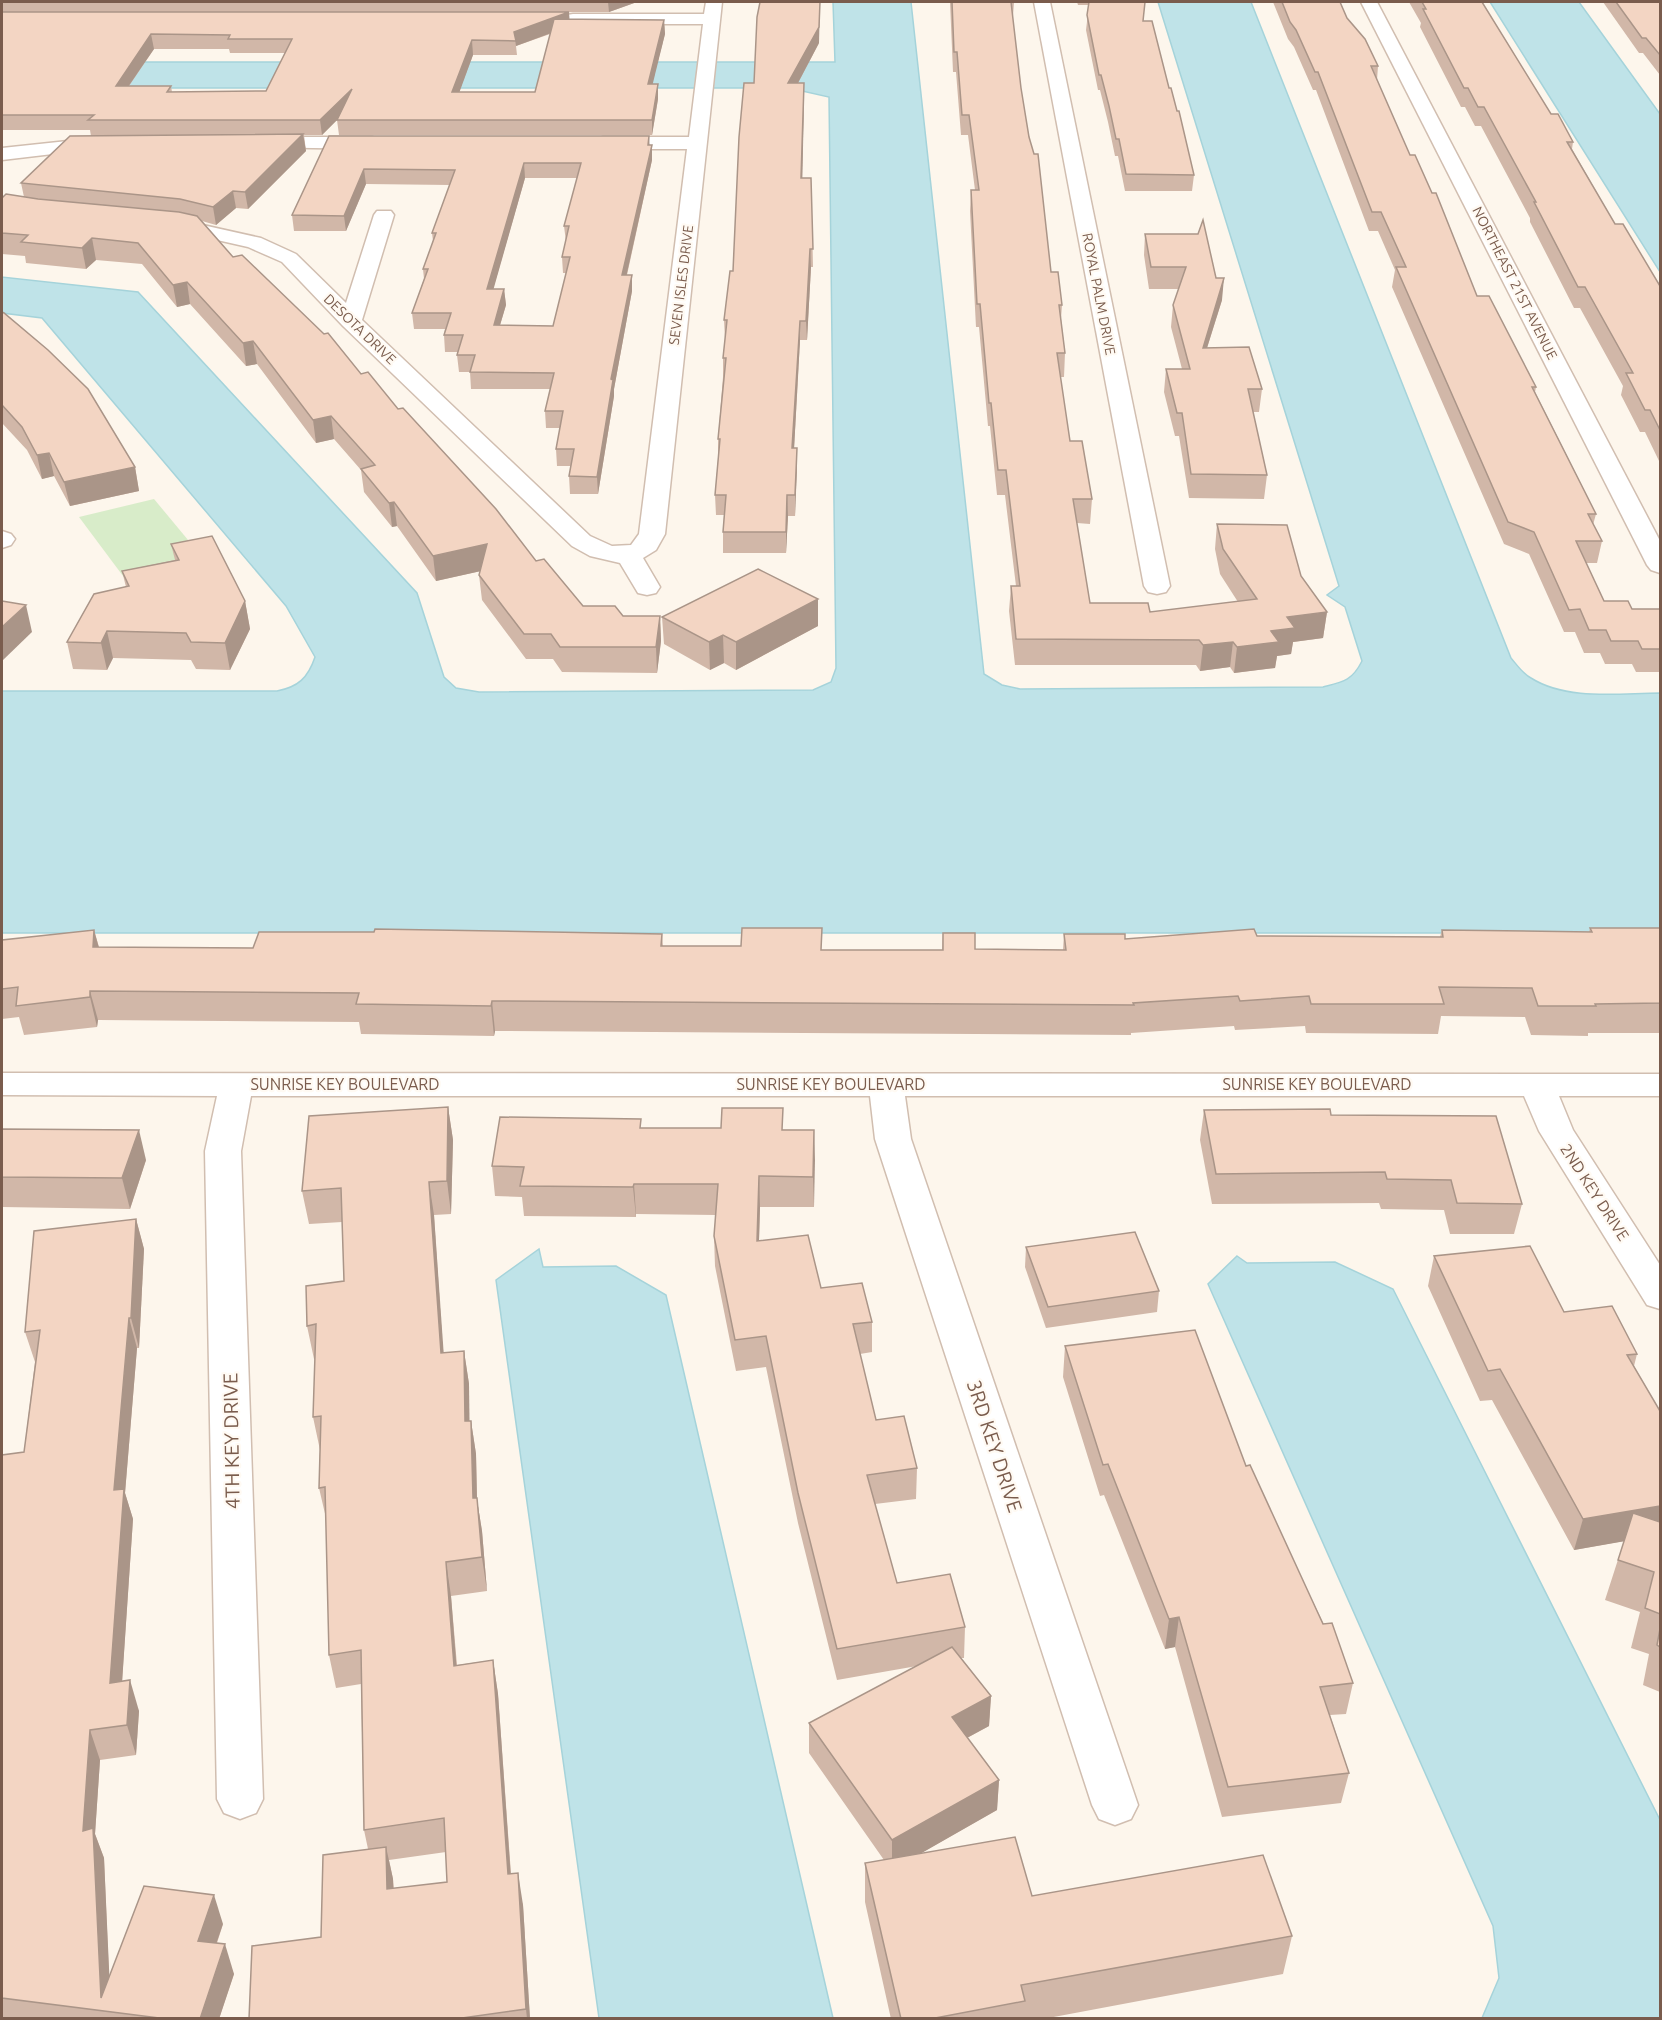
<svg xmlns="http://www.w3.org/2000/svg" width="1662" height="2020" font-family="Ubuntu,sans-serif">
<rect width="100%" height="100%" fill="#fdf6ec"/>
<polygon fill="#d8ecc9" points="154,499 203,558 126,580 79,517"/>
<g fill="#bfe3e8" stroke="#a5d3da" stroke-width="1.5">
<path d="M 833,2 L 911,2 L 984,674 L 1002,685 L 1020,689 L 1323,687 C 1343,682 1352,681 1362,661 L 1345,607 L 1327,595 L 1339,586 L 1158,2 L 1251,2 L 1511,658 C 1517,665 1523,674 1531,678 C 1567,701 1620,693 1660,693 L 1660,933 L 2,933 L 2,691 L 277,691 C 298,687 308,678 315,657 L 286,606 L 42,318 L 2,313 L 2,277 L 138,292 L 417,593 L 444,677 L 456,688 L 479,692 L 813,690 L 831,682 L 836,668 L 829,97 L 789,88 L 2,88 L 2,62 L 835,62 Z"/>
<polygon points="1490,2 1579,2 1660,114 1660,272"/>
<polygon points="539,1249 543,1267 616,1266 666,1295 833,2018 599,2018 496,1280"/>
<polygon points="1237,1256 1247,1263 1335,1262 1393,1289 1660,1820 1660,2018 1482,2018 1499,1978 1493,1926 1208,1284"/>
</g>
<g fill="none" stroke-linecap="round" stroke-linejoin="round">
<defs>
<g id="minor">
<polygon points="706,2 722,2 665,534 656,550 643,558 660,587 656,593 647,595 638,593 620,563 590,556 572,546 343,326 282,262 248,247 160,227 157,223 160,219 167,217 261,238 296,254 346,303 374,215 377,211 391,211 394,215 362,320 590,536 612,546 631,545 639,534 687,149 603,149 596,147 593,143 596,139 603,137 689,137 703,24 573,24 567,23 564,19 567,15 573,14 704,14"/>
<polygon points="1034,2 1050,2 1170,586 1166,592 1157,594 1148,592 1144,586"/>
<polygon points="1361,2 1377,2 1660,541 1660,573 1651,570 1647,565"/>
<polygon points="105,137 112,139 115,143 112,147 2,160 2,148"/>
<polygon points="261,137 372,137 379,139 382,143 379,147 372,149 254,147 251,143 254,139"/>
<polygon points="2,531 11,534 15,539 11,545 2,548"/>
<polygon points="2,1073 1660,1074 1660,1096 1559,1096 1573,1130 1660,1265 1660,1309 1647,1305 1539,1131 1524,1096 905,1096 911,1139 1138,1805 1131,1819 1115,1825 1099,1819 1092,1805 875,1139 870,1096 251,1096 241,1151 263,1799 256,1813 240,1819 224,1813 217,1799 205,1151 217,1096 2,1095"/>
</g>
</defs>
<use href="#minor" stroke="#d1beb0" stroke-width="3"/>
<use href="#minor" fill="#fff" fill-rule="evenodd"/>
</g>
<g fill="#d1b7a8" fill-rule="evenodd">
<path d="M 2,2 L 637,2 L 609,12 L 2,12 L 569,12 L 569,19 L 664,20 L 665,34 L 652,84 L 658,84 L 658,99 L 652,135 L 339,135 L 337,120 L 322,135 L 304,135 L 306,151 L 248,209 L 236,208 L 216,225 L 202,221 L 233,257 L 398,409 L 536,561 L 583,606 L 623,616 L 660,616 L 661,641 L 657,673 L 562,672 L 553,659 L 526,659 L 482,600 L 479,575 L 481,571 L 436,581 L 397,526 L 392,527 L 364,492 L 361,470 L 334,439 L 316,443 L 257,364 L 246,366 L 190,304 L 177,307 L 142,264 L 96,260 L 86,269 L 26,263 L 25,256 L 2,254 L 2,198 L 24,197 L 21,183 L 91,136 L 90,130 L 2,130 ZM 550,34 L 535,92 L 459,92 L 473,55 L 517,55 L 516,46 ZM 154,49 L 229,49 L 230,53 L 285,53 L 266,91 L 172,92 L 171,86 L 129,86 Z"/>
<polygon points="950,2 1014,2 1013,16 1012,16 1021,88 1051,272 1062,305 1061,319 1065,353 1064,377 1060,377 1070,441 1092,499 1090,524 1077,523 1090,603 1150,612 1238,602 1220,574 1215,549 1217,524 1301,576 1327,612 1323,638 1293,642 1291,654 1277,656 1275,668 1234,673 1230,667 1200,671 1196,665 1015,665 1009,611 1011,586 1016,586 1005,495 997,495 990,426 988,426 979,327 976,327 970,211 971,190 975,190 968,135 961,135 956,72 953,72"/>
<polygon points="1077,2 1145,2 1143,21 1169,88 1194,175 1192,191 1125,191 1118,156 1115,156 1108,122 1100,90 1098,90 1086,30 1089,5 1078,5"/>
<polygon points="1273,2 1340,2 1347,18 1378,66 1377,80 1410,155 1477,296 1536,387 1535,392 1596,514 1593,525 1602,541 1597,563 1586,563 1604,601 1632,609 1660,609 1660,672 1636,672 1632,664 1605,664 1600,653 1584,653 1575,632 1564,632 1529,554 1504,544 1392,287 1395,270 1378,231 1369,231 1316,90 1313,90 1294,47 1288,39"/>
<polygon points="1409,2 1482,2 1551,114 1573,142 1572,149 1615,224 1660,286 1660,463 1645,432 1640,432 1621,395 1623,386 1580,308 1574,308 1530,222 1530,218 1481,126 1475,126 1465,107 1461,107 1420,27 1421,23"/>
<polygon points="1603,2 1660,2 1660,75 1643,53 1639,53"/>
<polygon points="819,43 798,83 804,83 802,178 811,178 813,267 811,267 807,340 800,340 794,448 797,448 795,516 788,516 786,553 723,553 723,532 724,515 716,515 715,495 718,459 718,439 723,377 723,358 725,339 724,320 733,271 754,83"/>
<path d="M 329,136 L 652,145 L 652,160 L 627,275 L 632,291 L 614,389 L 614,396 L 598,494 L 570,494 L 569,476 L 571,466 L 557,466 L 556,449 L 560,428 L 546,428 L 545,411 L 550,389 L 471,389 L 470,372 L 459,372 L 457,355 L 458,352 L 445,352 L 444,335 L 445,329 L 414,329 L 412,313 L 424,279 L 423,269 L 433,241 L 432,233 L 450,185 L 366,184 L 346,231 L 294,231 L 292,215 ZM 525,178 L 577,178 L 564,226 L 566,242 L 562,257 L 563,273 L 566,273 L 553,326 L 500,325 L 506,305 L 504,289 L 493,289 Z"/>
<polygon points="1145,234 1216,278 1222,300 1207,348 1262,389 1259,412 1253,412 1267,475 1264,499 1189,498 1179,436 1175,436 1164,392 1166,369 1182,369 1171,327 1173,305 1179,289 1149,289 1144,255"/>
<polygon points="2,312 135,467 139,491 70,506 54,476 42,479 27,450 2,423"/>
<polygon points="171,544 245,601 250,629 230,670 196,669 191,660 113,658 107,670 73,669 67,642 126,587 122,571 175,560"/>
<polygon points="818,599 818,626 736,670 724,663 710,670 664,644 662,617"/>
<polygon points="1590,928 1660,928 1660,1033 1588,1033 1588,1036 1531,1035 1525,1017 1441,1016 1438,1034 1306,1033 1305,1026 1235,1030 1234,1026 1131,1033 1131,1035 495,1031 494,1036 361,1034 359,1022 98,1020 97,1027 24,1035 19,1017 2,1019 2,940 94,930 99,947 253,948 662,934 663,946 822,950 942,950 943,933 975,949 1063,950 1064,934 1125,939 1257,936 1440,937 1442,930 1589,932"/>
<path d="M 448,1107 L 453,1140 L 451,1214 L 434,1215 L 443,1353 L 464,1351 L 469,1384 L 469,1421 L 471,1421 L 476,1454 L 477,1500 L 482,1531 L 487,1591 L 451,1596 L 457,1665 L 493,1660 L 498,1694 L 511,1874 L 523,1905 L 530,2019 L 249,2019 L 321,1937 L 368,1849 L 364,1830 L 361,1684 L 336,1688 L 329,1655 L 326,1518 L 319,1488 L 320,1450 L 313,1417 L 315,1359 L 314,1359 L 307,1326 L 344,1281 L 342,1222 L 309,1224 L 302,1191 ZM 446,1852 L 447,1882 L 394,1889 L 393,1879 L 389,1860 Z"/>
<polygon points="1204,1110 1331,1115 1522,1204 1514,1234 1450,1234 1444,1210 1381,1209 1379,1203 1212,1204 1200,1140"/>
<polygon points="642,1128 814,1130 814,1207 760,1207 759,1241 821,1288 872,1322 872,1352 860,1354 876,1420 917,1468 916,1499 875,1504 897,1583 965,1627 964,1658 961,1658 991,1696 989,1726 967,1738 999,1780 997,1810 921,1853 1032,1896 1292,1936 1283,1974 1043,2019 891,2019 865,1902 865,1863 884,1860 809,1753 809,1723 917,1666 837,1680 798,1523 766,1367 736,1371 715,1266 714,1236 716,1215 636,1214 636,1217 524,1216 522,1197 495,1196 492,1166"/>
<polygon points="2,1129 146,1160 130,1209 2,1207"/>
<polygon points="136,1219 144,1249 139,1348 137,1348 125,1493 133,1519 122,1682 139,1711 136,1755 100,1760 95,1834 104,1858 109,1976 223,1924 217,1943 234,1974 219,2019 2,2019 2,1455 24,1452 35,1362 25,1332"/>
<polygon points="1026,1247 1159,1291 1157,1312 1046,1328 1025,1267"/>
<polygon points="1434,1256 1564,1312 1637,1354 1634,1366 1660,1411 1660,1692 1643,1685 1649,1654 1631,1648 1640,1612 1605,1600 1624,1541 1574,1550 1492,1400 1480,1401 1428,1286"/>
<polygon points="1065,1346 1246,1466 1353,1683 1346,1714 1330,1715 1349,1773 1341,1803 1222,1817 1175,1647 1165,1649 1104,1495 1100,1496 1063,1377"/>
</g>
<g fill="#aa9588">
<polygon points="608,2 637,2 609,12"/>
<polygon points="820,2 819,43 789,100 788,83"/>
<polygon points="569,12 570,26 516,46 514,32"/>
<polygon points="664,20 665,34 649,99 648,84"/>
<polygon points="151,34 154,49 119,100 116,86"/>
<polygon points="472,40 473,55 454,107 452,92"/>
<polygon points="804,83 804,100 802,195 801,178"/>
<polygon points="658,84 658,99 652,135 652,120"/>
<polygon points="352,89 354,103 322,135 320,120"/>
<polygon points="303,134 306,151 248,209 245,192"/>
<polygon points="649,136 650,151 652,145 652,160 623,291 622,275"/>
<polygon points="524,163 525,178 489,305 487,289"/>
<polygon points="364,169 366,184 346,231 344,216"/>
<polygon points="233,191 236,208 216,225 213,207"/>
<polygon points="92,238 96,260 86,269 82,248"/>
<polygon points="810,249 811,267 807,340 806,321"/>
<polygon points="632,275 632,291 614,389 614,396 598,494 597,477 611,379"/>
<polygon points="1224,278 1222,300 1200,370 1203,348"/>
<polygon points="187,282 190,304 177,307 173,285"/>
<polygon points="504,289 506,305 495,342 494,325"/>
<polygon points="800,321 800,340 793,468 792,448"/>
<polygon points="253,341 257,364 246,366 243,343"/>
<polygon points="331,416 334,439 316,443 313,420"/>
<polygon points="797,448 797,468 795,516 795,495"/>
<polygon points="49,453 54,476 42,479 37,455"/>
<polygon points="135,467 139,491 70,506 64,482"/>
<polygon points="787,495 788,516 786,553 786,532"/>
<polygon points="394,502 397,526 392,527 389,503"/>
<polygon points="487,544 490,569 436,581 433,556"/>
<polygon points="818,599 818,626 736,670 736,642"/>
<polygon points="245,601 250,629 230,670 225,643"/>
<polygon points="26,605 32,632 2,661 2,627"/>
<polygon points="1327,612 1323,638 1293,642 1291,654 1277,656 1275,668 1234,673 1237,647 1271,631 1287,617"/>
<polygon points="660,616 661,641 657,673 656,647"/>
<polygon points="107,631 113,658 107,670 101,643"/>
<polygon points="723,635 724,663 710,670 709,642"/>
<polygon points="1233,642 1230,667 1200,671 1203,645"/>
<polygon points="94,930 102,959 93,947"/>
<polygon points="90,991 98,1020 97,1027 90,997"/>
<polygon points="492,1001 495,1031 494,1036 491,1006"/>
<polygon points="448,1107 453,1140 451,1214 447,1181"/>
<polygon points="139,1130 146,1160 130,1209 122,1178"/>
<polygon points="814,1130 815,1160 814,1207 813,1177"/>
<polygon points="759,1176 760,1207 758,1272 757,1241"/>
<polygon points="429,1182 434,1215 446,1386 441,1353"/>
<polygon points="634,1184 636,1214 636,1217 633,1187"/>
<polygon points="136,1219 144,1249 139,1348 131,1318"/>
<polygon points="129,1318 137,1348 125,1493 133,1519 120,1713 110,1683 114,1490"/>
<polygon points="464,1351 469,1384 470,1455 465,1421"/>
<polygon points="471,1421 476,1454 477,1500 482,1531 487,1591 473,1498"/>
<polygon points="1660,1506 1660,1535 1574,1550 1583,1519"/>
<polygon points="446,1562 451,1596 459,1699 454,1666"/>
<polygon points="1179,1617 1175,1647 1165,1649 1169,1619"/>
<polygon points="493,1660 498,1694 513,1907 508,1874"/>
<polygon points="130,1680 139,1711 136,1755 127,1725"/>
<polygon points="991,1696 989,1726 950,1747 952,1717"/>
<polygon points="90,1730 100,1760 95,1834 104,1858 111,2012 101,1998 83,1831"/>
<polygon points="999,1780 997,1810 892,1870 892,1840"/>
<polygon points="386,1847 393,1879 394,1922 387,1889"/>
<polygon points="518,1873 523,1905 530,2019 527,2019 526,2009"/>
<polygon points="214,1895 223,1924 207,1970 198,1941"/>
<polygon points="225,1944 234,1974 219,2019 200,2019"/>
</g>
<g fill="#f3d5c3" stroke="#aa9588" stroke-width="1.5" fill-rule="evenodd">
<polygon points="760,2 820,2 819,27 788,83 804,83 801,178 811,178 813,249 810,249 806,321 800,321 792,448 797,448 795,495 787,495 786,532 723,532 726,495 715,495 720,439 718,439 726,358 723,358 727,320 724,320 730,271 733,271 739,137 744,83 754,83 757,17"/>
<polygon points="952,2 1011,2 1021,88 1029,137 1034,154 1038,154 1051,272 1058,272 1062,305 1059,305 1065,353 1057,353 1070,441 1082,441 1092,499 1073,499 1090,603 1148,603 1150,612 1257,599 1223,549 1217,524 1287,525 1301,576 1327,612 1287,617 1295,628 1271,631 1279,642 1237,647 1233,642 1203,645 1199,640 1016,639 1011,586 1020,586 1006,470 998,470 991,403 989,403 980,304 977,304 971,190 979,190 969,115 962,115 957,52 954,52"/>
<polygon points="1089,2 1145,2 1143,21 1152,21 1169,88 1171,88 1177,111 1179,111 1194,175 1126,174 1119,139 1116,139 1109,106 1101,75 1099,75 1087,15"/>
<polygon points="1282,2 1340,2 1347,18 1365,39 1378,66 1371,66 1410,155 1415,155 1432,193 1436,193 1477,296 1489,296 1536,387 1532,387 1596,514 1588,514 1602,541 1576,541 1604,601 1628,601 1632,609 1660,609 1660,649 1642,649 1638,641 1611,641 1606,630 1589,630 1580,609 1569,610 1534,532 1508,522 1396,267 1406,267 1381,212 1372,212 1318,72 1315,72 1296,30 1290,22"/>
<polygon points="1422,2 1482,2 1551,114 1558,114 1573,142 1567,142 1615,224 1623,224 1660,286 1660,430 1650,410 1645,410 1626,373 1633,373 1585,287 1578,287 1534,202 1536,202 1484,107 1478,107 1468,88 1464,88 1423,9 1426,9"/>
<polygon points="1616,2 1660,2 1660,55 1646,38 1642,38"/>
<path d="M 2,12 L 569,12 L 514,32 L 516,41 L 472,40 L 452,92 L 535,92 L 554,19 L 664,20 L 648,84 L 658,84 L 652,120 L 337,120 L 352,89 L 320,120 L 88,120 L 94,115 L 2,115 ZM 151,34 L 230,35 L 228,39 L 292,39 L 266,91 L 167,92 L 171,86 L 116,86 Z"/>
<polygon points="303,134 245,192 233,191 213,207 180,199 21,183 70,136"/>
<path d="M 329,136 L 649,136 L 648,145 L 652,145 L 622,275 L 632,275 L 611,379 L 613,380 L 597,477 L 569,476 L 574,449 L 556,449 L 563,411 L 545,411 L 554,373 L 470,372 L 475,355 L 457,355 L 463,335 L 444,335 L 451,313 L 412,313 L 428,269 L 423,269 L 436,233 L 432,233 L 455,170 L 364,169 L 344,216 L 292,215 ZM 524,163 L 581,163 L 564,226 L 569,226 L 562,257 L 570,257 L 553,326 L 494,325 L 504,289 L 487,289 Z"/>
<polygon points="6,194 38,199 179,212 197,216 233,257 242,255 324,334 328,333 361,374 368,372 398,409 403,408 496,509 536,561 544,559 583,606 615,606 623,616 660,616 656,647 560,647 551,634 524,634 479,575 487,544 433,556 394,502 389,503 361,469 375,465 331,416 313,420 253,341 243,343 187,282 173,285 138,243 92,238 82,248 21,242 28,235 2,233 2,198"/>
<polygon points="1203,220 1216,278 1224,278 1203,348 1249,347 1262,389 1248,389 1267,475 1191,474 1182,413 1177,413 1166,369 1190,369 1173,305 1186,267 1151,267 1145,234 1198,234"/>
<polygon points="2,312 4,313 48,350 88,389 135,467 64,482 49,453 37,455 22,427 2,405"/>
<polygon points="212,536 245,601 225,643 191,642 186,633 107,631 101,643 67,642 94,594 129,586 122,571 179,560 171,544"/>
<polygon points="758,569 818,599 736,642 723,635 709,642 662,617"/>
<polygon points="2,601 26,605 2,627"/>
<polygon points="742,928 822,928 821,950 943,950 943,933 975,933 975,949 1066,950 1064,934 1125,934 1125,939 1254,929 1257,936 1443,937 1442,930 1592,932 1590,928 1660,928 1660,1003 1595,1004 1596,1006 1538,1006 1532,988 1439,987 1444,1004 1311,1004 1309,996 1240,1001 1238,996 1133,1003 1134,1005 492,1001 491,1006 356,1004 359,993 90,991 90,997 16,1006 18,987 2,989 2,940 94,930 93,947 253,948 259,932 374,932 375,929 662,934 661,946 741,946"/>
<polygon points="448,1107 447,1181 429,1182 441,1353 464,1351 465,1421 471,1421 473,1498 477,1498 482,1557 446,1562 454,1666 493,1660 508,1874 518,1873 526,2009 455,2019 249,2019 252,1946 321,1937 323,1855 386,1847 387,1889 447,1882 444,1818 364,1830 361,1650 329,1655 325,1487 319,1488 321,1416 313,1417 316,1324 307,1326 306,1286 344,1281 341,1188 302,1191 309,1116"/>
<polygon points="722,1108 783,1108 782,1130 814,1130 813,1177 759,1176 757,1241 808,1235 821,1288 862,1283 872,1322 853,1324 876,1420 904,1416 917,1468 867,1475 897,1583 950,1574 965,1627 837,1649 798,1493 766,1336 735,1340 714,1236 718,1184 634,1184 633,1187 520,1186 524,1167 492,1166 500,1117 641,1119 640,1128 721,1128"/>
<polygon points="1330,1109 1331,1115 1496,1116 1522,1204 1457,1203 1451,1180 1387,1179 1385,1172 1216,1174 1204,1110"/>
<polygon points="2,1129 139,1130 122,1178 2,1177"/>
<polygon points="136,1219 131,1318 129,1318 114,1490 124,1489 110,1683 130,1680 127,1725 90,1730 83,1831 93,1828 101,1998 144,1886 214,1895 198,1941 225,1944 200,2019 167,2019 2,1998 2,1455 24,1452 40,1330 25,1332 34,1231"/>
<polygon points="1135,1232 1159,1291 1048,1307 1026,1247"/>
<polygon points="1530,1246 1564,1312 1612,1306 1637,1354 1627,1355 1660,1411 1660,1506 1583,1519 1500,1369 1488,1371 1434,1256"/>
<polygon points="1195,1330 1246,1466 1250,1465 1323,1624 1332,1623 1353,1683 1320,1687 1349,1773 1228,1787 1179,1617 1169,1619 1108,1464 1103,1465 1065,1346"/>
<polygon points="1633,1513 1660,1522 1660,1614 1645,1608 1654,1572 1618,1560"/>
<polygon points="1660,1629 1660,1647 1657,1645"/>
<polygon points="952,1647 991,1696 952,1717 999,1780 892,1840 809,1723"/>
<polygon points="1015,1837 1032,1896 1263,1855 1292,1936 1021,1985 1025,2001 930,2019 901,2019 865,1863"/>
</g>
<g text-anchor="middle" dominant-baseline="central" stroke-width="4.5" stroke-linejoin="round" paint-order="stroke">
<g font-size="14" fill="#7a5c4d" stroke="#fffaf3">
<text transform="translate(1515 283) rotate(63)">NORTHEAST 21ST AVENUE</text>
<text transform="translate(681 285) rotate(-83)">SEVEN ISLES DRIVE</text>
<text transform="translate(1099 294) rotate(79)">ROYAL PALM DRIVE</text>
<text transform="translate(360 329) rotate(44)">DESOTA DRIVE</text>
</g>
<g font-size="16" fill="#7a5c4d" stroke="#fffaf3">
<text x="345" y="1084">SUNRISE KEY BOULEVARD</text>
<text x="831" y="1084">SUNRISE KEY BOULEVARD</text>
<text x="1317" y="1084">SUNRISE KEY BOULEVARD</text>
<text transform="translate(1595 1192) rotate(57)">2ND KEY DRIVE</text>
</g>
<g font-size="20" fill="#7a5c4d" stroke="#fffaf3">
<text transform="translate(231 1441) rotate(-91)">4TH KEY DRIVE</text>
<text transform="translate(995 1446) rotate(72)">3RD KEY DRIVE</text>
</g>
</g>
<rect width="1662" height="2020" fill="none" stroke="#7a5c4d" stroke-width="6"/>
</svg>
